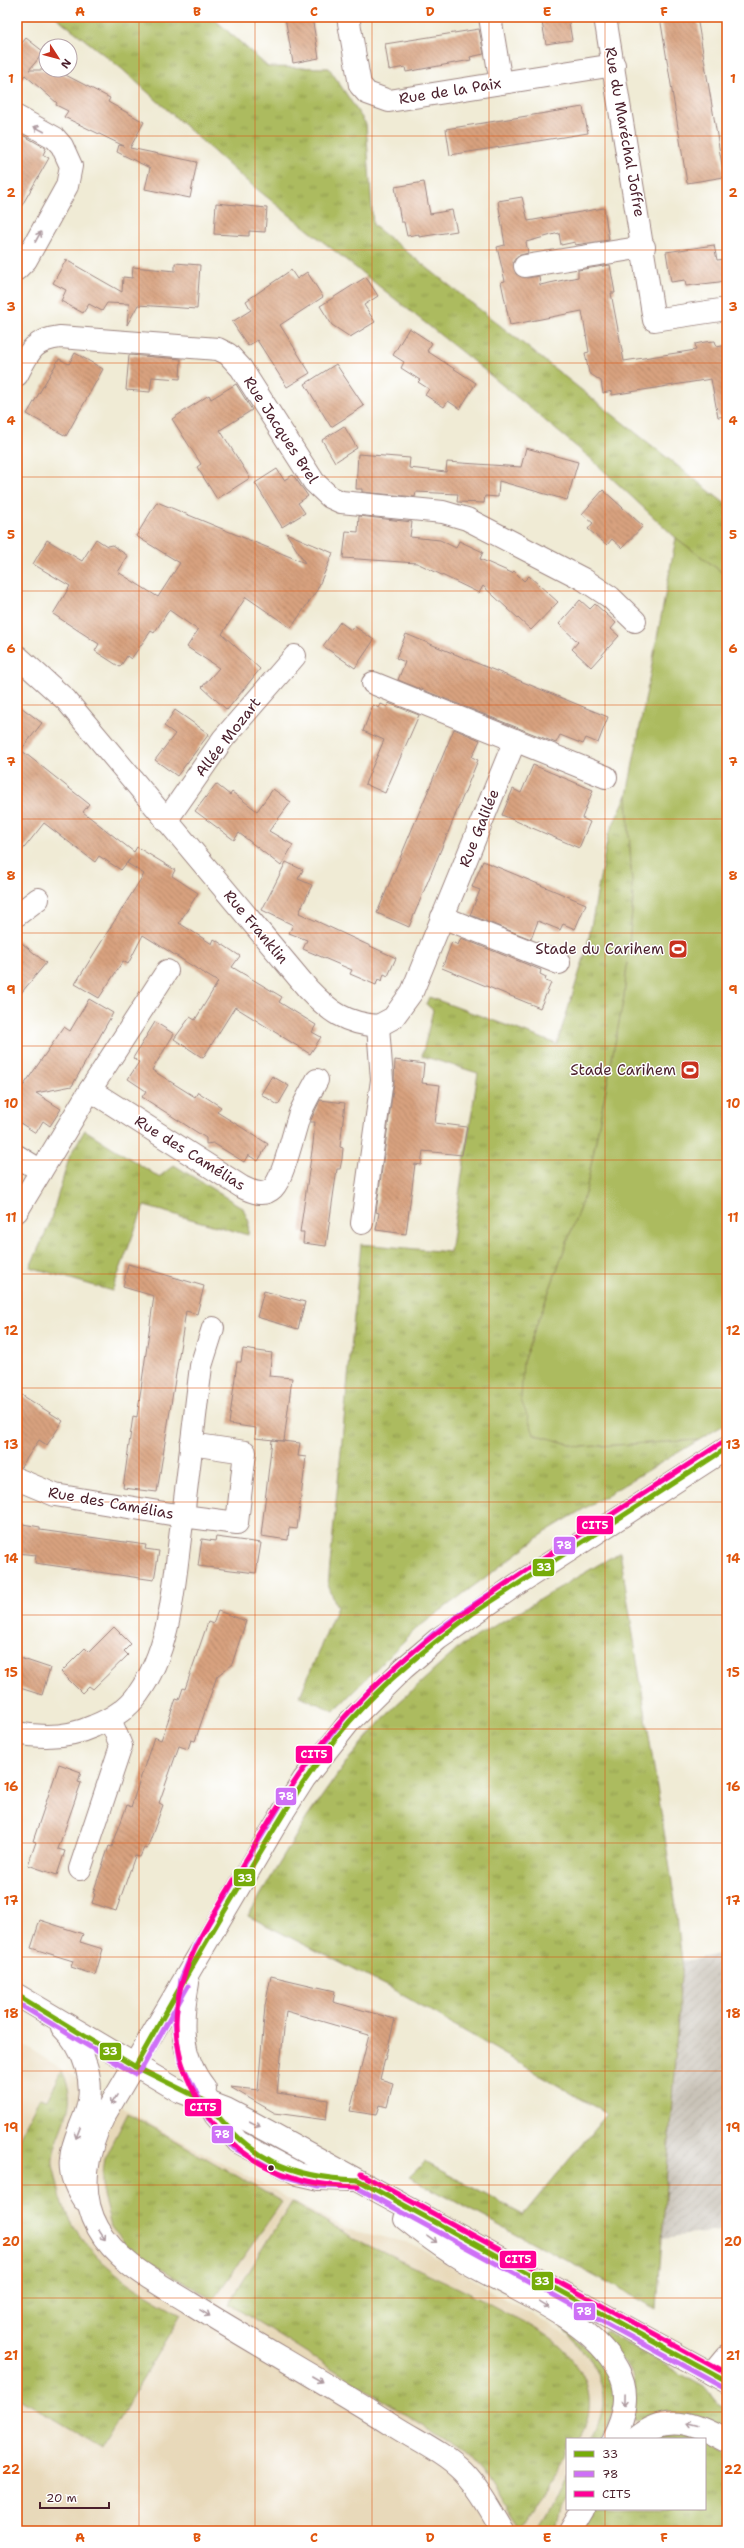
<svg xmlns="http://www.w3.org/2000/svg" width="744" height="2548" font-family="'Shantell Sans',sans-serif">
<defs>
<pattern id="industrial-furrows" width="10" height="10" patternUnits="userSpaceOnUse"><rect width="10" height="10" fill="#c9c3b8"/><path d="M-1 1l2-2M0 10L10 0M9 11l2-2" fill="none" stroke="#aea79e"/></pattern>
<pattern id="grass-tufts" width="24" height="20" patternUnits="userSpaceOnUse"><rect width="24" height="20" fill="#acbb5e"/><path d="M3 7l-1-3M5 7V3M7 7l1-3M15 17l-1-3M17 17v-4M19 17l1-3" fill="none" stroke="#8e974e"/></pattern>
<pattern id="building-back-hatch" width="6" height="6" patternUnits="userSpaceOnUse"><rect width="6" height="6" fill="#d8a27f"/><path d="M-1 5l2 2M0 0l6 6M5-1l2 2" fill="none" stroke="#b18368"/></pattern>
</defs>
<rect width="100%" height="100%" fill="#fff"/>
<filter id="ink" filterUnits="userSpaceOnUse"><feTurbulence type="fractalNoise" baseFrequency=".025" numOctaves="2"/><feDisplacementMap in="SourceGraphic" scale="8" xChannelSelector="R" yChannelSelector="G"/><feConvolveMatrix kernelMatrix="1 2 1 2 8 2 1 2 1" color-interpolation-filters="sRGB"/></filter>
<filter id="wash" filterUnits="userSpaceOnUse"><feTurbulence type="fractalNoise" baseFrequency=".012" numOctaves="4" result="noise"/><feDisplacementMap in="SourceGraphic" scale="16" xChannelSelector="R" yChannelSelector="G"/><feGaussianBlur stdDeviation="0.9" result="paint"/><feColorMatrix in="noise" values="0 0 0 0 0 0 0 0 0 0 0 0 0 0 0 0 0 1.4 0 .05"/><feComposite in="paint" operator="in"/></filter>
<g filter="url(#wash)">
<rect width="100%" height="100%" fill="#f0ebd5"/>
<path fill="#e8d9ba" fill-rule="evenodd" d="M 17,2041 L 154,2126 L 345,2229 L 411,2243 L 578,2342 L 727,2416 L 727,2531 L 17,2531 ZM 567,2439 L 705,2439 L 705,2509 L 567,2509 Z"/>
<polygon fill="url(#industrial-furrows)" points="727,1952 727,2230 662,2238 682,1962"/>
<g fill="url(#grass-tufts)" stroke="#7b6d44">
<polygon points="56,17 212,17 268,67 329,68 366,124 373,225 727,505 727,576 676,538 590,458 483,369 243,178 122,69"/>
<polygon points="627,795 633,901 624,997 586,1191 523,1362 534,1434 580,1447 699,1440 550,1529 416,1629 334,1711 300,1696 337,1607 328,1585 361,1244 450,1252 478,1073 422,1056 433,1010 426,1004 429,997 557,1044 587,948 608,835"/>
<polygon points="85,1130 159,1177 174,1165 243,1208 249,1222 248,1235 144,1206 112,1291 30,1267 49,1225 70,1155"/>
<polygon points="620,1552 676,1907 682,1962 657,2309 409,2177 425,2162 523,2215 607,2114 392,1989 248,1916 306,1819 347,1761 395,1706 462,1645"/>
<path d="M 62,2071 C 81,2106 58,2125 53,2158 C 52,2166 56,2177 58,2185 C 70,2249 128,2286 181,2314 L 102,2447 L 17,2397 L 17,2142 L 40,2098 L 47,2100 Z"/>
<polygon points="128,2113 282,2202 213,2300 130,2250 111,2227 103,2195 103,2172 105,2158"/>
<path d="M 292,2202 C 311,2213 330,2226 350,2236 C 399,2262 451,2282 499,2309 C 521,2321 546,2332 563,2349 C 589,2375 599,2407 578,2439 L 567,2439 L 567,2457 L 521,2528 L 484,2471 L 470,2455 L 229,2304 Z"/>
<path d="M 562,2327 C 605,2362 634,2381 601,2439 L 590,2439 C 620,2391 593,2362 562,2327 Z"/>
<path d="M 605,2331 L 704,2387 L 718,2404 L 727,2409 L 727,2430 L 633,2420 C 631,2405 638,2384 630,2370 C 622,2357 607,2349 601,2334 Z"/>
<polygon points="683,2434 699,2439 651,2439 655,2437"/>
<polygon points="705,2441 727,2453 727,2531 582,2531 594,2509 705,2509"/>
<polygon points="567,2477 567,2495 561,2504 554,2531 534,2531"/>
</g>
<polygon fill="#acbb5e" stroke="#7b6d44" points="676,538 727,576 727,1423 699,1440 580,1447 534,1434 521,1400 523,1362 586,1191 624,997 633,901 627,795"/>
<g id="blocks">
<g fill="url(#building-back-hatch)">
<polygon points="285,17 312,17 319,58 293,63"/>
<polygon points="541,17 568,17 572,40 546,44"/>
<polygon points="660,17 697,17 724,177 687,183"/>
<polygon points="479,29 484,54 470,57 471,60 406,72 405,67 389,70 385,44"/>
<polygon points="26,38 44,52 29,70 56,70 110,98 108,102 144,122 130,148 197,162 190,198 145,189 150,168 117,152 119,145 124,146 64,117 68,111 56,105 57,103 25,75 17,85 17,49"/>
<polygon points="583,107 588,133 450,155 446,129"/>
<polygon points="17,132 46,148 43,155 49,158 17,214"/>
<polygon points="424,182 430,214 452,210 457,231 419,237 419,234 407,236 404,222 401,222 395,187"/>
<polygon points="522,197 528,221 604,208 609,240 575,245 575,242 561,245 559,233 526,242 528,253 517,256 513,262 516,274 527,278 539,276 540,285 578,277 578,270 610,265 615,293 611,293 624,361 696,350 695,344 705,342 715,341 717,347 727,345 727,416 718,417 711,379 612,395 612,391 603,393 601,381 589,373 585,353 589,352 582,311 510,325 501,282 505,281 497,247 505,245 498,201"/>
<polygon points="216,203 267,208 265,232 249,231 249,236 214,234"/>
<polygon points="714,245 717,260 727,259 727,281 686,286 685,280 671,282 666,252"/>
<polygon points="66,260 122,292 123,277 132,278 133,267 175,271 175,263 200,265 197,309 138,305 127,325 129,304 107,303 102,311 89,304 83,313 61,301 66,290 53,283"/>
<polygon points="291,270 297,279 307,272 323,297 280,325 310,373 287,387 257,340 248,346 232,322 251,310 246,301"/>
<polygon points="366,277 378,296 364,305 375,322 350,337 332,325 320,306"/>
<polygon points="409,328 432,343 427,351 476,383 460,409 448,401 444,407 425,395 429,389 418,382 420,380 401,368 404,362 393,355"/>
<polygon points="75,353 103,369 66,436 27,414 59,359 69,364"/>
<polygon points="129,355 181,359 180,379 152,377 150,392 126,390"/>
<polygon points="336,364 364,406 331,427 305,384"/>
<polygon points="236,384 252,410 220,430 250,478 217,499 197,467 201,464 172,419 209,395 211,399"/>
<polygon points="344,426 357,448 335,462 322,440"/>
<polygon points="526,448 578,462 567,500 499,481 498,497 485,496 484,503 457,502 458,494 416,492 415,497 362,492 362,489 356,489 358,454 410,458 409,468 446,472 447,462 521,467"/>
<polygon points="277,469 284,480 293,475 308,496 298,503 305,513 282,527 255,483"/>
<polygon points="603,490 643,526 622,548 612,539 607,545 588,529 593,523 582,514"/>
<polygon points="157,502 305,563 286,533 333,553 317,590 291,628 246,597 222,634 260,669 227,710 202,687 219,668 187,647 198,630 169,610 154,633 151,631 131,659 127,656 120,667 95,651 99,644 53,614 70,586 33,564 47,540 82,561 96,539 107,546 112,545 128,556 118,572 158,597 180,563 136,536"/>
<polygon points="359,516 412,522 410,537 440,540 456,548 459,541 483,552 480,559 512,573 514,571 524,581 529,576 558,602 531,630 483,586 479,593 417,563 343,558 346,531 358,532"/>
<polygon points="580,600 590,609 595,604 605,613 616,623 611,629 619,636 591,667 572,649 578,642 559,624"/>
<polygon points="340,622 351,630 354,626 374,640 355,668 323,646"/>
<polygon points="406,634 608,717 598,743 586,738 583,744 560,735 556,743 398,680 405,662 396,658"/>
<polygon points="388,703 419,715 385,793 365,784 384,740 363,731 373,705 379,708 381,704 387,707"/>
<polygon points="17,704 42,723 21,750 89,804 83,812 134,852 137,847 175,870 172,876 198,893 179,923 212,944 214,939 240,956 232,967 282,997 279,1002 316,1025 312,1032 321,1037 310,1054 235,1007 203,1058 174,1039 190,1017 195,1020 218,982 143,935 128,964 123,961 99,998 75,984 144,874 127,863 130,859 121,870 99,856 95,862 44,823 17,857"/>
<polygon points="175,710 209,734 177,776 155,760 175,734 164,726"/>
<polygon points="454,729 480,740 472,757 478,760 409,927 377,913"/>
<polygon points="533,765 593,790 582,818 590,822 579,848 502,815 513,789 521,793"/>
<polygon points="216,784 230,795 232,792 257,811 273,789 291,802 269,831 293,845 281,866 239,833 234,840 195,811"/>
<polygon points="483,861 586,904 575,929 563,924 560,930 538,921 531,939 470,915 480,890 472,887"/>
<polygon points="286,862 303,870 298,879 312,885 299,913 396,958 388,976 384,974 382,981 378,979 376,985 350,974 352,970 303,949 307,940 289,933 293,925 262,910"/>
<polygon points="461,938 541,970 540,974 546,977 545,981 551,983 540,1008 442,968 452,942 458,945"/>
<polygon points="17,939 46,963 17,998"/>
<polygon points="89,999 113,1013 72,1086 36,1093 61,1109 50,1126 43,1121 36,1133 17,1121 17,1095 64,1027 70,1031"/>
<polygon points="155,1022 174,1034 152,1070 195,1097 198,1092 221,1107 217,1112 268,1144 258,1161 248,1155 244,1162 213,1143 206,1144 206,1138 142,1097 146,1091 128,1079 139,1062 133,1058"/>
<polygon points="395,1060 424,1064 422,1083 440,1085 435,1123 467,1127 462,1155 423,1151 421,1165 415,1164 406,1234 376,1230 379,1213 376,1212 394,1082"/>
<polygon points="272,1076 289,1086 278,1105 261,1094"/>
<polygon points="320,1100 345,1103 340,1147 343,1148 342,1159 340,1169 337,1169 326,1246 303,1243 304,1232 300,1232 313,1144 315,1122 310,1122"/>
<polygon points="128,1264 204,1286 197,1314 186,1311 157,1492 123,1488 133,1416 137,1417 154,1296 123,1287"/>
<polygon points="264,1291 305,1302 298,1329 257,1317"/>
<polygon points="243,1349 272,1353 269,1376 292,1378 284,1441 255,1438 256,1428 229,1424 237,1362 241,1362"/>
<polygon points="17,1392 63,1421 47,1445 39,1440 21,1467 17,1467"/>
<polygon points="272,1440 300,1443 298,1456 306,1457 297,1529 289,1528 288,1540 261,1536"/>
<polygon points="17,1523 40,1527 40,1530 146,1545 145,1549 159,1551 154,1580 35,1563 36,1555 17,1553"/>
<polygon points="216,1537 261,1543 256,1573 198,1566 202,1539 215,1541"/>
<polygon points="218,1611 246,1621 232,1664 217,1676 195,1741 191,1740 188,1749 179,1746 159,1803 163,1805 147,1849 144,1848 140,1857 135,1856 116,1911 92,1903 95,1894 93,1893 109,1846 112,1847 127,1805 131,1807 154,1737 161,1740 176,1699 179,1700 183,1688 185,1689 208,1622 213,1624"/>
<polygon points="114,1627 131,1644 124,1651 128,1655 93,1689 89,1686 82,1693 61,1672 85,1648 89,1652"/>
<polygon points="17,1657 50,1668 42,1695 17,1687"/>
<polygon points="59,1764 81,1772 78,1782 81,1783 58,1849 65,1851 57,1875 28,1865 36,1842 33,1841"/>
<polygon points="40,1920 83,1934 80,1942 103,1949 95,1975 71,1967 73,1961 31,1948"/>
<polygon points="271,1976 335,1991 333,2002 395,2019 380,2079 393,2083 387,2107 380,2105 377,2115 350,2111 369,2035 286,2011 277,2093 328,2100 326,2120 275,2113 230,2087 258,2090 265,2006"/>
</g>
</g>
</g>
<g filter="url(#ink)">
<use href="#blocks" fill-opacity="0" stroke="#9d8580" stroke-width="1"/>
<g fill="none" stroke-linecap="round" stroke-linejoin="round">
<defs>
<g id="minor">
<polyline points="348,17 360,85 367,93 389,101 614,65"/>
<polyline points="490,17 501,83"/>
<polyline points="605,17 654,320 727,309"/>
<polyline points="17,117 55,138 62,146 71,166 67,186 26,260 17,269"/>
<polyline points="525,266 644,247"/>
<path d="M 17,375 C 29,352 33,340 60,337 L 218,349 L 228,354 L 241,368 L 314,482 L 330,497 L 341,502 L 443,512 L 467,519 L 583,579 L 610,597 L 635,621"/>
<path d="M 17,656 L 66,700 L 308,989 C 330,1012 345,1023 378,1026"/>
<polyline points="373,683 606,777"/>
<polyline points="166,821 223,739 295,656"/>
<polyline points="17,915 38,899"/>
<polyline points="442,917 559,963"/>
<polyline points="378,1026 393,1018 412,992 515,740"/>
<path d="M 90,1090 L 242,1187 C 252,1192 264,1197 273,1188 C 284,1177 294,1130 300,1113 C 305,1102 311,1091 317,1080"/>
<polyline points="17,1156 41,1171"/>
<polyline points="17,1211 90,1090 167,971"/>
<polyline points="362,1223 382,1080 378,1026"/>
<polyline points="17,1479 55,1495 183,1516 201,1366 213,1328"/>
<path d="M 17,1733 C 42,1738 70,1737 94,1726 C 111,1719 127,1710 138,1694 C 174,1645 174,1574 183,1516 L 237,1523 L 245,1452 L 191,1444"/>
<polyline points="80,1869 121,1746 110,1719"/>
<path d="M 188,1983 C 181,2021 179,2056 205,2088"/>
<polyline points="17,1995 179,2091 226,2109 251,2122 727,2382"/>
<path d="M 62,2027 C 85,2049 97,2084 85,2115 C 80,2129 72,2143 71,2159 C 69,2173 76,2188 83,2199"/>
<polyline points="196,2077 215,2115 238,2142 298,2174 320,2179 354,2180"/>
<path d="M 405,2219 C 420,2231 437,2244 453,2254 C 503,2287 589,2315 618,2370 C 631,2393 624,2417 613,2439"/>
<polyline points="712,2374 727,2356"/>
<path d="M 634,2439 C 666,2411 694,2423 727,2441"/>
<path d="M 503,2531 C 491,2511 479,2488 462,2471 C 444,2453 416,2440 394,2426 C 327,2383 257,2345 190,2303 C 158,2283 117,2263 98,2228 C 78,2192 87,2150 104,2116 L 283,1812 L 304,1779 L 350,1721 L 404,1668 L 438,1639 L 516,1585 L 727,1448"/>
<polyline points="570,2531 583,2509"/>
</g>
</defs>
<use href="#minor" stroke="#9d8580" stroke-width="24"/>
<use href="#minor" stroke="#fff" stroke-width="22"/>
<defs>
<g id="bus-1">
<polyline points="17,1995 134,2066 207,2102"/>
<path d="M 135,2067 C 173,1999 211,1932 252,1866 C 282,1816 311,1766 350,1721 C 385,1681 429,1646 472,1614 L 727,1448"/>
<path d="M 207,2102 C 248,2158 289,2178 358,2180"/>
<polyline points="358,2180 727,2382"/>
</g>
<g id="bus-2">
<polyline points="723,1442 468,1608 433,1634 371,1689 345,1717 299,1775 196,1944 181,1979 175,2024 180,2060 210,2120 234,2148 287,2177 319,2186 356,2187 724,2388"/>
<polyline points="17,2003 135,2074 141,2070 188,1986"/>
</g>
<g id="bus-3">
<polyline points="361,2174 727,2374"/>
<path d="M 358,2187 C 285,2185 230,2160 195,2094 C 152,2014 189,1954 231,1885 C 263,1831 294,1777 334,1729 C 396,1656 473,1605 552,1553 C 609,1516 666,1479 723,1442"/>
</g>
</defs>
<use href="#bus-1" stroke="#fff" stroke-width="8"/>
<use href="#bus-2" stroke="#fff" stroke-width="8"/>
<use href="#bus-3" stroke="#fff" stroke-width="8"/>
<use href="#bus-1" stroke="#76ac09" stroke-width="5"/>
<use href="#bus-2" stroke="#ce70f6" stroke-width="5"/>
<use href="#bus-3" stroke="#ff0096" stroke-width="5"/>
</g>
<defs><path id="oneway-shaft" d="M-6 0H5M1.5-3L5.5 0L1.5 3" fill="none" stroke-width="1.6" stroke-linecap="round" stroke-linejoin="round"/></defs>
<g stroke="#ae9aa0">
<use href="#oneway-shaft" transform="translate(39 129) rotate(-152)"/>
<use href="#oneway-shaft" transform="translate(38 237) rotate(-61)"/>
<use href="#oneway-shaft" transform="translate(114 2100) rotate(121)"/>
<use href="#oneway-shaft" transform="translate(255 2124) rotate(28)"/>
<use href="#oneway-shaft" transform="translate(78 2133) rotate(111)"/>
<use href="#oneway-shaft" transform="translate(102 2235) rotate(56)"/>
<use href="#oneway-shaft" transform="translate(432 2239) rotate(36)"/>
<use href="#oneway-shaft" transform="translate(544 2305) rotate(32)"/>
<use href="#oneway-shaft" transform="translate(205 2313) rotate(32)"/>
<use href="#oneway-shaft" transform="translate(317 2379) rotate(30)"/>
<use href="#oneway-shaft" transform="translate(625 2399) rotate(91)"/>
<use href="#oneway-shaft" transform="translate(692 2425) rotate(-165)"/>
</g>
</g>
<path fill="none" stroke="#e0560e" stroke-width="1" stroke-opacity="0.55" d="M 139,17 L 139,2531M 255,17 L 255,2531M 372,17 L 372,2531M 489,17 L 489,2531M 605,17 L 605,2439M 17,136 L 727,136M 17,250 L 727,250M 17,363 L 727,363M 17,477 L 727,477M 17,591 L 727,591M 17,705 L 727,705M 17,819 L 727,819M 17,933 L 727,933M 17,1046 L 727,1046M 17,1160 L 727,1160M 17,1274 L 727,1274M 17,1388 L 727,1388M 17,1502 L 727,1502M 17,1615 L 727,1615M 17,1729 L 727,1729M 17,1843 L 727,1843M 17,1957 L 727,1957M 17,2071 L 727,2071M 17,2185 L 727,2185M 17,2298 L 727,2298M 17,2412 L 727,2412M 605,2509 L 605,2531"/>
<defs>
<symbol id="stadium-square" viewBox="-11 -11 22 22"><rect x="-9" y="-9" width="18" height="18" rx="4" fill="#c8321e" stroke="#fff"/><path d="M0-5a6.5 5 0 1 0 0 10a6.5 5 0 1 0 0-10ZM-3.5-1.8h7v3.6h-7Z" fill="#fff"/></symbol>
</defs>
<g fill-rule="evenodd">
<use href="#stadium-square" x="667" y="938" width="22" height="22"/>
<use href="#stadium-square" x="679" y="1059" width="22" height="22"/>
</g>
<circle fill="#4a1f2b" stroke="#fff" stroke-width="1.5" cx="271" cy="2168" r="3.5"/>
<g text-anchor="middle" dominant-baseline="central" stroke-width="3" stroke-linejoin="round" paint-order="stroke">
<g font-size="15" fill="#4a1f2b" stroke="#fff">
<text transform="translate(450 91) rotate(-9)">Rue de la Paix</text>
<text transform="translate(625 132) rotate(80)">Rue du Maréchal Joffre</text>
<text transform="translate(281 430) rotate(57)">Rue Jacques Brel</text>
<text transform="translate(228 737) rotate(-52)">Allée Mozart</text>
<text transform="translate(479 828) rotate(-68)">Rue Galilée</text>
<text transform="translate(256 927) rotate(50)">Rue Franklin</text>
<text transform="translate(190 1153) rotate(32)">Rue des Camélias</text>
<text transform="translate(111 1503) rotate(10)">Rue des Camélias</text>
</g>
<g font-size="15" fill="#4a1f2b" stroke="#fff" text-anchor="end">
<text x="664" y="949">Stade du Carihem</text>
<text x="676" y="1070">Stade Carihem</text>
</g>
</g>
<g stroke="#fff" stroke-width="1.5">
<rect x="576" y="1515" width="38" height="20" rx="4" fill="#ff0096"/>
<rect x="553" y="1536" width="23" height="19" rx="4" fill="#ce70f6"/>
<rect x="532" y="1558" width="23" height="19" rx="4" fill="#76ac09"/>
<rect x="295" y="1745" width="38" height="19" rx="4" fill="#ff0096"/>
<rect x="275" y="1787" width="22" height="19" rx="4" fill="#ce70f6"/>
<rect x="233" y="1868" width="23" height="19" rx="4" fill="#76ac09"/>
<rect x="99" y="2042" width="23" height="19" rx="4" fill="#76ac09"/>
<rect x="184" y="2098" width="38" height="19" rx="4" fill="#ff0096"/>
<rect x="211" y="2125" width="23" height="19" rx="4" fill="#ce70f6"/>
<rect x="499" y="2250" width="38" height="19" rx="4" fill="#ff0096"/>
<rect x="531" y="2271" width="23" height="20" rx="4" fill="#76ac09"/>
<rect x="573" y="2302" width="23" height="19" rx="4" fill="#ce70f6"/>
</g>
<g font-size="11" text-anchor="middle" font-weight="bold" fill="#fff">
<text x="595" y="1529">CIT5</text>
<text x="564" y="1549">78</text>
<text x="544" y="1571">33</text>
<text x="314" y="1758">CIT5</text>
<text x="286" y="1800">78</text>
<text x="245" y="1882">33</text>
<text x="110" y="2055">33</text>
<text x="203" y="2111">CIT5</text>
<text x="222" y="2138">78</text>
<text x="518" y="2263">CIT5</text>
<text x="542" y="2285">33</text>
<text x="584" y="2315">78</text>
</g>
<rect width="744" height="2548" fill="none" stroke="#fff" stroke-width="44"/>
<rect x="566" y="2438" width="140" height="72" fill="#ffffff" stroke="#b7a5aa"/>
<rect x="574" y="2451" width="20" height="6" fill="#76ac09" stroke="#b7a5aa"/>
<text x="602" y="2458" font-size="12" fill="#4a1f2b">33</text>
<rect x="574" y="2471" width="20" height="6" fill="#ce70f6" stroke="#b7a5aa"/>
<text x="602" y="2478" font-size="12" fill="#4a1f2b">78</text>
<rect x="574" y="2491" width="20" height="6" fill="#ff0096" stroke="#b7a5aa"/>
<text x="602" y="2498" font-size="12" fill="#4a1f2b">CIT5</text>
<g transform="translate(58 58) rotate(126)"><circle r="19" fill="#ffffff" stroke="#b7a5aa"/>
<path d="M0-3L7 15L0 10L-7 15Z" fill="#c8321e"/>
<text y="-6" font-size="11" font-weight="bold" text-anchor="middle" fill="#4a1f2b">N</text>
</g>
<path d="M40 2502v6h69v-6" fill="none" stroke="#4a1f2b" stroke-width="2"/>
<text x="46" y="2502" font-size="12" fill="#4a1f2b" stroke="#ffffff" stroke-width="3" paint-order="stroke">20 m</text>
<rect x="22" y="22" width="700" height="2504" fill="none" stroke="#e0560e" stroke-width="1.5"/>
<g font-size="13" text-anchor="middle" font-weight="bold" fill="#e0560e">
<text x="80" y="16">A</text>
<text x="197" y="16">B</text>
<text x="314" y="16">C</text>
<text x="430" y="16">D</text>
<text x="547" y="16">E</text>
<text x="664" y="16">F</text>
<text x="11" y="83">1</text>
<text x="733" y="83">1</text>
<text x="11" y="197">2</text>
<text x="733" y="197">2</text>
<text x="11" y="311">3</text>
<text x="733" y="311">3</text>
<text x="11" y="425">4</text>
<text x="733" y="425">4</text>
<text x="11" y="539">5</text>
<text x="733" y="539">5</text>
<text x="11" y="653">6</text>
<text x="733" y="653">6</text>
<text x="11" y="766">7</text>
<text x="733" y="766">7</text>
<text x="11" y="880">8</text>
<text x="733" y="880">8</text>
<text x="11" y="994">9</text>
<text x="733" y="994">9</text>
<text x="11" y="1108">10</text>
<text x="733" y="1108">10</text>
<text x="11" y="1222">11</text>
<text x="733" y="1222">11</text>
<text x="11" y="1335">12</text>
<text x="733" y="1335">12</text>
<text x="11" y="1449">13</text>
<text x="733" y="1449">13</text>
<text x="11" y="1563">14</text>
<text x="733" y="1563">14</text>
<text x="11" y="1677">15</text>
<text x="733" y="1677">15</text>
<text x="11" y="1791">16</text>
<text x="733" y="1791">16</text>
<text x="11" y="1905">17</text>
<text x="733" y="1905">17</text>
<text x="11" y="2018">18</text>
<text x="733" y="2018">18</text>
<text x="11" y="2132">19</text>
<text x="733" y="2132">19</text>
<text x="11" y="2246">20</text>
<text x="733" y="2246">20</text>
<text x="11" y="2360">21</text>
<text x="733" y="2360">21</text>
<text x="11" y="2474">22</text>
<text x="733" y="2474">22</text>
<text x="80" y="2542">A</text>
<text x="197" y="2542">B</text>
<text x="314" y="2542">C</text>
<text x="430" y="2542">D</text>
<text x="547" y="2542">E</text>
<text x="664" y="2542">F</text>
</g>
</svg>
